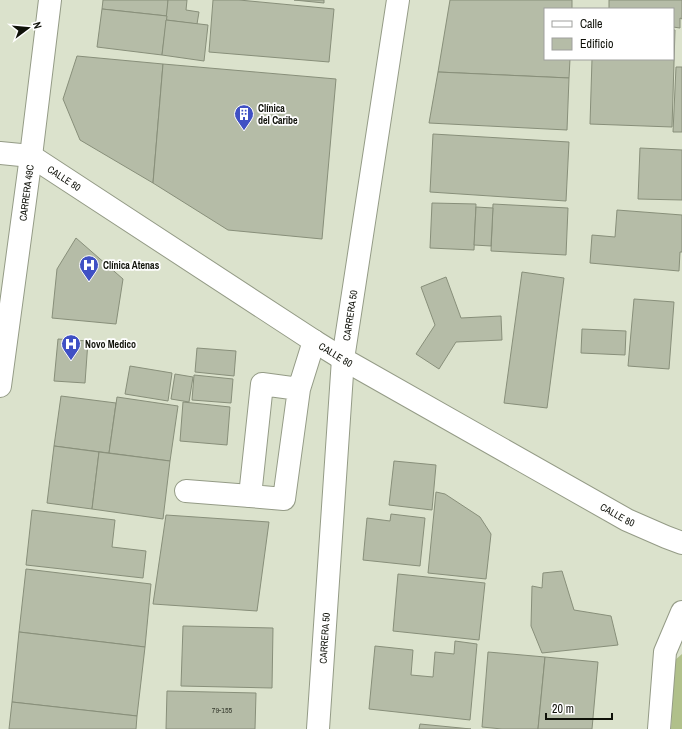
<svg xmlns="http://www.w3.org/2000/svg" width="682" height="729" font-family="'Archivo Narrow',sans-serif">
<rect width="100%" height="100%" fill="#dbe2cc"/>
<polygon fill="#b0c08a" points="682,654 682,729 671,729 675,660"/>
<g fill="#b5bca7" stroke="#888f7a">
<polygon points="103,0 168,0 167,16 102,9"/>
<polygon points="168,0 187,0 186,10 199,12 197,24 166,20"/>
<polygon points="213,0 239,0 334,9 329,62 209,52"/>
<polygon points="294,0 324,0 324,3"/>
<polygon points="450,0 572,0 572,9 545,9 545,59 570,59 569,78 438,72"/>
<polygon points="609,0 682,0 682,19 680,18 680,28 673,27 673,9 609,9"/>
<polygon points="102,9 167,16 162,55 97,47"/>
<polygon points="166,20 208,25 204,61 162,55"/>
<polygon points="673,30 675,30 672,127 590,124 592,59 673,59"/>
<polygon points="77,56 163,64 153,183 80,140 63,99"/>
<polygon points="163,64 336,79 322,239 228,230 153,183"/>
<polygon points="676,67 682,67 682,132 673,132"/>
<polygon points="438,72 569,78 567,130 429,123"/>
<polygon points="433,134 569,142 566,201 430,192"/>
<polygon points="640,148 682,150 682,200 638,199"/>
<polygon points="432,203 476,204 474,250 430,248"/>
<polygon points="493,204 568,208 566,255 491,251"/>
<polygon points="476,207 493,208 491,246 474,245"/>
<polygon points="617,210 682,215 682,252 680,252 679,271 590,263 592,235 615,237"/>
<polygon points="76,238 123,279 116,324 52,318 57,269"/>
<polygon points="522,272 564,278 547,408 504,403"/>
<polygon points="446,277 461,318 501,316 502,340 456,342 439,369 416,354 435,325 421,287"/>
<polygon points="634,299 674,302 669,369 628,366"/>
<polygon points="582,329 626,331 625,355 581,353"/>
<polygon points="58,339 88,341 85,383 54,381"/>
<polygon points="197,348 236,351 234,376 195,372"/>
<polygon points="130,366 172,373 168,401 125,394"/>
<polygon points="175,374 193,377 189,402 171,399"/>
<polygon points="194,375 233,379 231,403 192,400"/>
<polygon points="61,396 116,403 109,453 54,446"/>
<polygon points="117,397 178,406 170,461 109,453"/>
<polygon points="183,402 230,407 227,445 180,441"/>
<polygon points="54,446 99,452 92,509 47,503"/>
<polygon points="99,452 170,461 163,519 92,509"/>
<polygon points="394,461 436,465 432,510 389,505"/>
<polygon points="436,492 445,494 480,517 491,534 486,579 428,573"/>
<polygon points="32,510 115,520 112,547 146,551 143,578 26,565"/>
<polygon points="391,514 425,518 420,566 363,560 367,518 390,521"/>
<polygon points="166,515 269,522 257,611 153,604"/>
<polygon points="26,569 151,584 145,647 19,632"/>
<polygon points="562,571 574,610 611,616 618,645 542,653 531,626 532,586 542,588 543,573"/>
<polygon points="398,574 485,583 479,640 393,631"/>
<polygon points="183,626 273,628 272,688 181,686"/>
<polygon points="19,632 145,647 137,716 12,702"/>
<polygon points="455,641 477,644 470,720 369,709 375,646 413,650 411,675 433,677 435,652 454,654"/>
<polygon points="488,652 545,657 538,729 502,729 482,727"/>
<polygon points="545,657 598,662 592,729 538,729"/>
<polygon points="167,691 256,693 255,729 166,729"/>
<polygon points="12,702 137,716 136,729 9,729"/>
<polygon points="420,724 471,729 419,729"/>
</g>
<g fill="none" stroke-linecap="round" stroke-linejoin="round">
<defs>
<g id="minor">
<path id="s1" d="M 0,153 L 31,156 L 314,341 L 343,359 L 627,520 L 666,537 L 682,543"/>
<path id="s2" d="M 0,386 L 31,156 L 50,0"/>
<polyline points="299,389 262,384 250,496 284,499 299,389 314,341"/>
<polyline points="186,491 250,496"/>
<path id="s3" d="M 318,729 L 343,359 L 398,0"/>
<polyline points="659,729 665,652 682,612"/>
</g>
</defs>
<use href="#minor" stroke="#949b86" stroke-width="24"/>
<use href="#minor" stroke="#fff" stroke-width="22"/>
</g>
<defs>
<symbol id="building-pin" viewBox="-11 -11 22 30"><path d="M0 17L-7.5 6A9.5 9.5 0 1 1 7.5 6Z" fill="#3f50c4" stroke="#fff"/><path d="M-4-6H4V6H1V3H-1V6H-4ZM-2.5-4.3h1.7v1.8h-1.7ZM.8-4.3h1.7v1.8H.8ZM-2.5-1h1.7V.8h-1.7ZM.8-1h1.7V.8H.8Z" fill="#fff"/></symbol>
<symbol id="hospital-pin" viewBox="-11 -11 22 30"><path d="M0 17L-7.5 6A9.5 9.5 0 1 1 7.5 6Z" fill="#3f50c4" stroke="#fff"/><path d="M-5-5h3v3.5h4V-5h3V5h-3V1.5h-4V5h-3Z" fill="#fff"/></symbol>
</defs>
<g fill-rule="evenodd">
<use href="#building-pin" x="233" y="103" width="22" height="30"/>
<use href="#hospital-pin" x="78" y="254" width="22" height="30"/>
<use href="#hospital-pin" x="60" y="333" width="22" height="30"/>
</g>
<g text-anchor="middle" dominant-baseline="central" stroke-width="3.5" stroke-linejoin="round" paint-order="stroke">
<g font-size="8" fill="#383c30">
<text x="222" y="710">79-155</text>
</g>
<g font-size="10" font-weight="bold" fill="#0f1109" stroke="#fff" text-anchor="start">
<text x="258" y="108">Clínica<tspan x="258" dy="12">del Caribe</tspan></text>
<text x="103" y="265">Clínica Atenas</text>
<text x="85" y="344">Novo Medico</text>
</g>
<g font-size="10" fill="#0f1109" stroke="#fff">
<text stroke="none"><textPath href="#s1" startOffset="71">CALLE 80</textPath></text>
<text stroke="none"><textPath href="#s2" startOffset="195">CARRERA 49C</textPath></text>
<text stroke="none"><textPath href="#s3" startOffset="415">CARRERA 50</textPath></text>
<text stroke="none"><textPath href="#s1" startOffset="395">CALLE 80</textPath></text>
<text stroke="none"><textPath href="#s1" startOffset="719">CALLE 80</textPath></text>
<text stroke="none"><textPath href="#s3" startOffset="91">CARRERA 50</textPath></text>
</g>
</g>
<rect x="544" y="8" width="130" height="52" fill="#ffffff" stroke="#9fa09d"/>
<rect x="552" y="21" width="20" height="6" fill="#ffffff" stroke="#9fa09d"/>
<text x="580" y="28" font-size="12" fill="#0f1109">Calle</text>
<rect x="552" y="38" width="20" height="12" fill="#b5bca7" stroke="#9fa09d"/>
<text x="580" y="48" font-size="12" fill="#0f1109">Edificio</text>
<g transform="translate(28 28) rotate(74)" stroke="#ffffff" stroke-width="3" paint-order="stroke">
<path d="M0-3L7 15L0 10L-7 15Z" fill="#0f1109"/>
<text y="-6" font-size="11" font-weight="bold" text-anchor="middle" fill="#0f1109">N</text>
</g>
<path d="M546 713v6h66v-6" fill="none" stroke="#0f1109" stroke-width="2"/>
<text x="552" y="713" font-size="12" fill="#0f1109" stroke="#ffffff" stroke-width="3" paint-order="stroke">20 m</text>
</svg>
